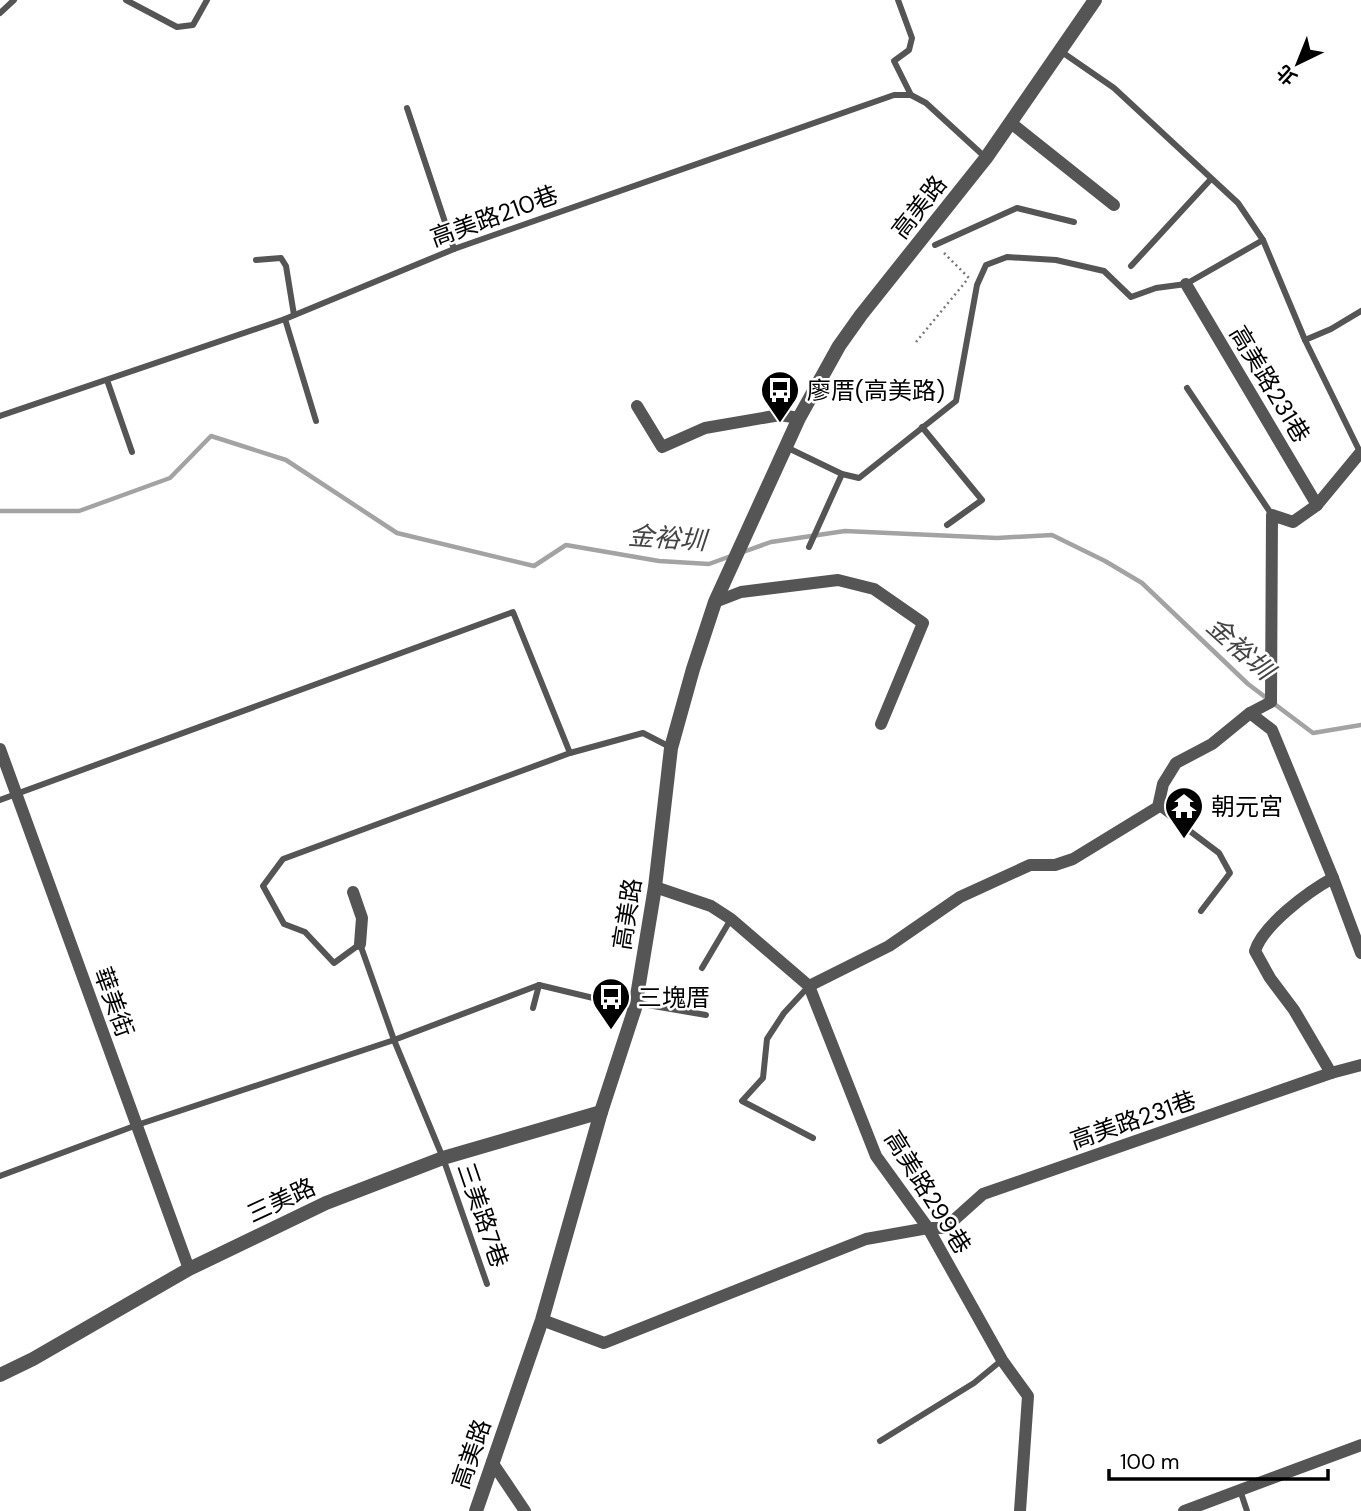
<svg xmlns="http://www.w3.org/2000/svg" width="1361" height="1511" font-family="'DM Sans','Noto Sans TC',sans-serif">
<rect width="100%" height="100%" fill="#fff"/>
<g fill="none" stroke-linecap="round" stroke-linejoin="round">
<g stroke="#a3a3a3" stroke-width="4.5">
<polyline points="0,511 79,511 170,478 211,436 286,460 397,533 534,566 566,545 659,561 709,564 731,556"/>
<polyline points="743,552 771,542 845,531 997,538 1052,535 1105,561 1142,583 1248,684 1313,733 1361,725"/>
</g>
<g stroke="#777" stroke-width="2.5" stroke-dasharray="2 3.5" stroke-linecap="butt">
<polyline points="944,253 969,278"/>
<polyline points="916,342 967,280"/>
</g>
<g stroke="#555" stroke-width="6">
<polyline points="126,0 177,27 193,25 207,0"/>
<polyline points="898,0 912,38 909,50 894,61 911,95"/>
<polyline points="0,13 14,0"/>
<polyline points="1059,50 1114,88 1238,203 1263,240 1305,340 1360,452"/>
<polyline points="407,108 454,249"/>
<polyline points="935,245 1017,208 1074,222"/>
<polyline points="256,260 281,258 286,266 294,315"/>
<polyline points="1131,266 1211,179"/>
<polyline points="285,319 316,421"/>
<polyline points="1305,340 1331,329 1361,311"/>
<polyline points="107,380 132,452"/>
<polyline points="1187,388 1272,515"/>
<polyline points="0,416 285,319 454,249 894,95 911,95 926,103 985,157"/>
<polyline points="922,427 982,500 947,525"/>
<polyline points="786,447 842,474 859,478 956,401 977,285 986,265 1007,257 1056,260 1104,271 1131,297 1156,288 1186,284 1263,240"/>
<polyline points="809,547 842,474"/>
<polyline points="0,800 513,612 570,753"/>
<polyline points="1158,807 1219,853 1230,873 1201,911"/>
<polyline points="702,968 731,919"/>
<polyline points="809,986 784,1013 767,1039 763,1078 742,1101 813,1138"/>
<polyline points="636,1003 706,1015"/>
<polyline points="533,1008 539,985"/>
<polyline points="0,1176 137,1125 394,1040 539,985 635,1008"/>
<polyline points="487,1284 443,1158 394,1040 360,944 334,963 305,932 284,924 263,886 283,859 570,753 643,733 670,747"/>
<polyline points="880,1441 974,1383 1002,1360"/>
<polyline points="1240,1490 1247,1511"/>
</g>
<g stroke="#555" stroke-width="12">
<polyline points="1011,123 1114,205"/>
<polyline points="1186,284 1317,505"/>
<polyline points="637,406 662,447 705,428 780,415 799,418"/>
<polyline points="715,602 741,592 838,580 874,589 923,623 881,724"/>
<polyline points="1250,713 1272,730 1333,878 1361,953"/>
<polyline points="0,749 189,1269"/>
<polyline points="655,887 711,906 731,919 809,986 876,1156 928,1228 1002,1360 1028,1396 1020,1511"/>
<polyline points="353,892 362,918 360,944"/>
<polyline points="809,986 889,946 960,897 1030,865 1055,865 1073,859 1158,807 1163,784 1176,763 1212,744 1250,713 1271,702 1272,515 1293,522 1317,505 1360,453"/>
<path d="M 1331,1073 L 1294,1010 L 1270,978 L 1255,951 C 1263,925 1309,891 1333,878"/>
<polyline points="542,1320 604,1343 866,1239 928,1228 945,1228 983,1194 1331,1073 1361,1065"/>
<polyline points="492,1462 525,1511"/>
<polyline points="1184,1511 1361,1445"/>
</g>
<g stroke="#555" stroke-width="14">
<polyline points="0,1375 33,1359 189,1269 326,1203 443,1158 601,1112"/>
<polyline points="476,1511 542,1320 601,1112 635,1008 655,887 671,748 693,669 715,602 799,418 839,346 861,315 986,158 1095,0"/>
</g>
</g>
<defs>
<symbol id="bus-pin" viewBox="-11 -11 22 30"><path d="M0 17L-7.5 6A9.5 9.5 0 1 1 7.5 6Z" fill="#000" stroke="#fff"/><path d="M-5-6H5V4H4V6H2V4H-2V6H-4V4H-5ZM-3.5-4V0h7V-4ZM-3.5 1.2v1.5H-2V1.2ZM2 1.2v1.5H3.5V1.2Z" fill="#fff"/></symbol>
<symbol id="temple-pin" viewBox="-11 -11 22 30"><path d="M0 17L-7.5 6A9.5 9.5 0 1 1 7.5 6Z" fill="#000" stroke="#fff"/><path d="M0-6L5-2H3V0L6.5 2.5H4V6H1.5V3h-3V6H-4V2.5H-6.5L-3 0V-2H-5Z" fill="#fff"/></symbol>
</defs>
<g fill-rule="evenodd">
<use href="#bus-pin" x="758" y="368" width="44" height="60"/>
<use href="#temple-pin" x="1162" y="784" width="44" height="60"/>
<use href="#bus-pin" x="589" y="975" width="44" height="60"/>
</g>
<g text-anchor="middle" dominant-baseline="central" stroke-width="5" stroke-linejoin="round" paint-order="stroke">
<g font-size="24" fill="#000" stroke="#fff">
<text transform="translate(919 207) rotate(-52)">高美路</text>
<text transform="translate(494 216) rotate(-20)">高美路210巷</text>
<text transform="translate(1270 384) rotate(59)">高美路231巷</text>
<text transform="translate(627 914) rotate(-81)">高美路</text>
<text transform="translate(114 1002) rotate(70)">華美街</text>
<text transform="translate(1133 1120) rotate(-19)">高美路231巷</text>
<text transform="translate(928 1192) rotate(58)">高美路299巷</text>
<text transform="translate(281 1200) rotate(-25)">三美路</text>
<text transform="translate(483 1215) rotate(71)">三美路7巷</text>
<text transform="translate(471 1454) rotate(-71)">高美路</text>
</g>
<g font-size="24" fill="#000" stroke="#fff" text-anchor="start">
<text x="807" y="390">廖厝(高美路)</text>
<text x="1211" y="806">朝元宮</text>
<text x="638" y="997">三塊厝</text>
</g>
<g font-size="26" font-style="italic" fill="#444" stroke="#fff">
<text transform="translate(667 538) rotate(4)">金裕圳</text>
<text transform="translate(1240 648) rotate(42)">金裕圳</text>
</g>
</g>
<g transform="translate(1298 63) rotate(223)" stroke="#ffffff" stroke-width="5" paint-order="stroke">
<path d="M0-5L12 26L0 18L-12 26Z" fill="#000000"/>
<text y="-10" font-size="19" font-weight="bold" text-anchor="middle" fill="#000000">北</text>
</g>
<path d="M1109 1469v10h219v-10" fill="none" stroke="#000000" stroke-width="3.5"/>
<text x="1120" y="1469" font-size="21" fill="#000000" stroke="#ffffff" stroke-width="5" paint-order="stroke">100 m</text>
</svg>
